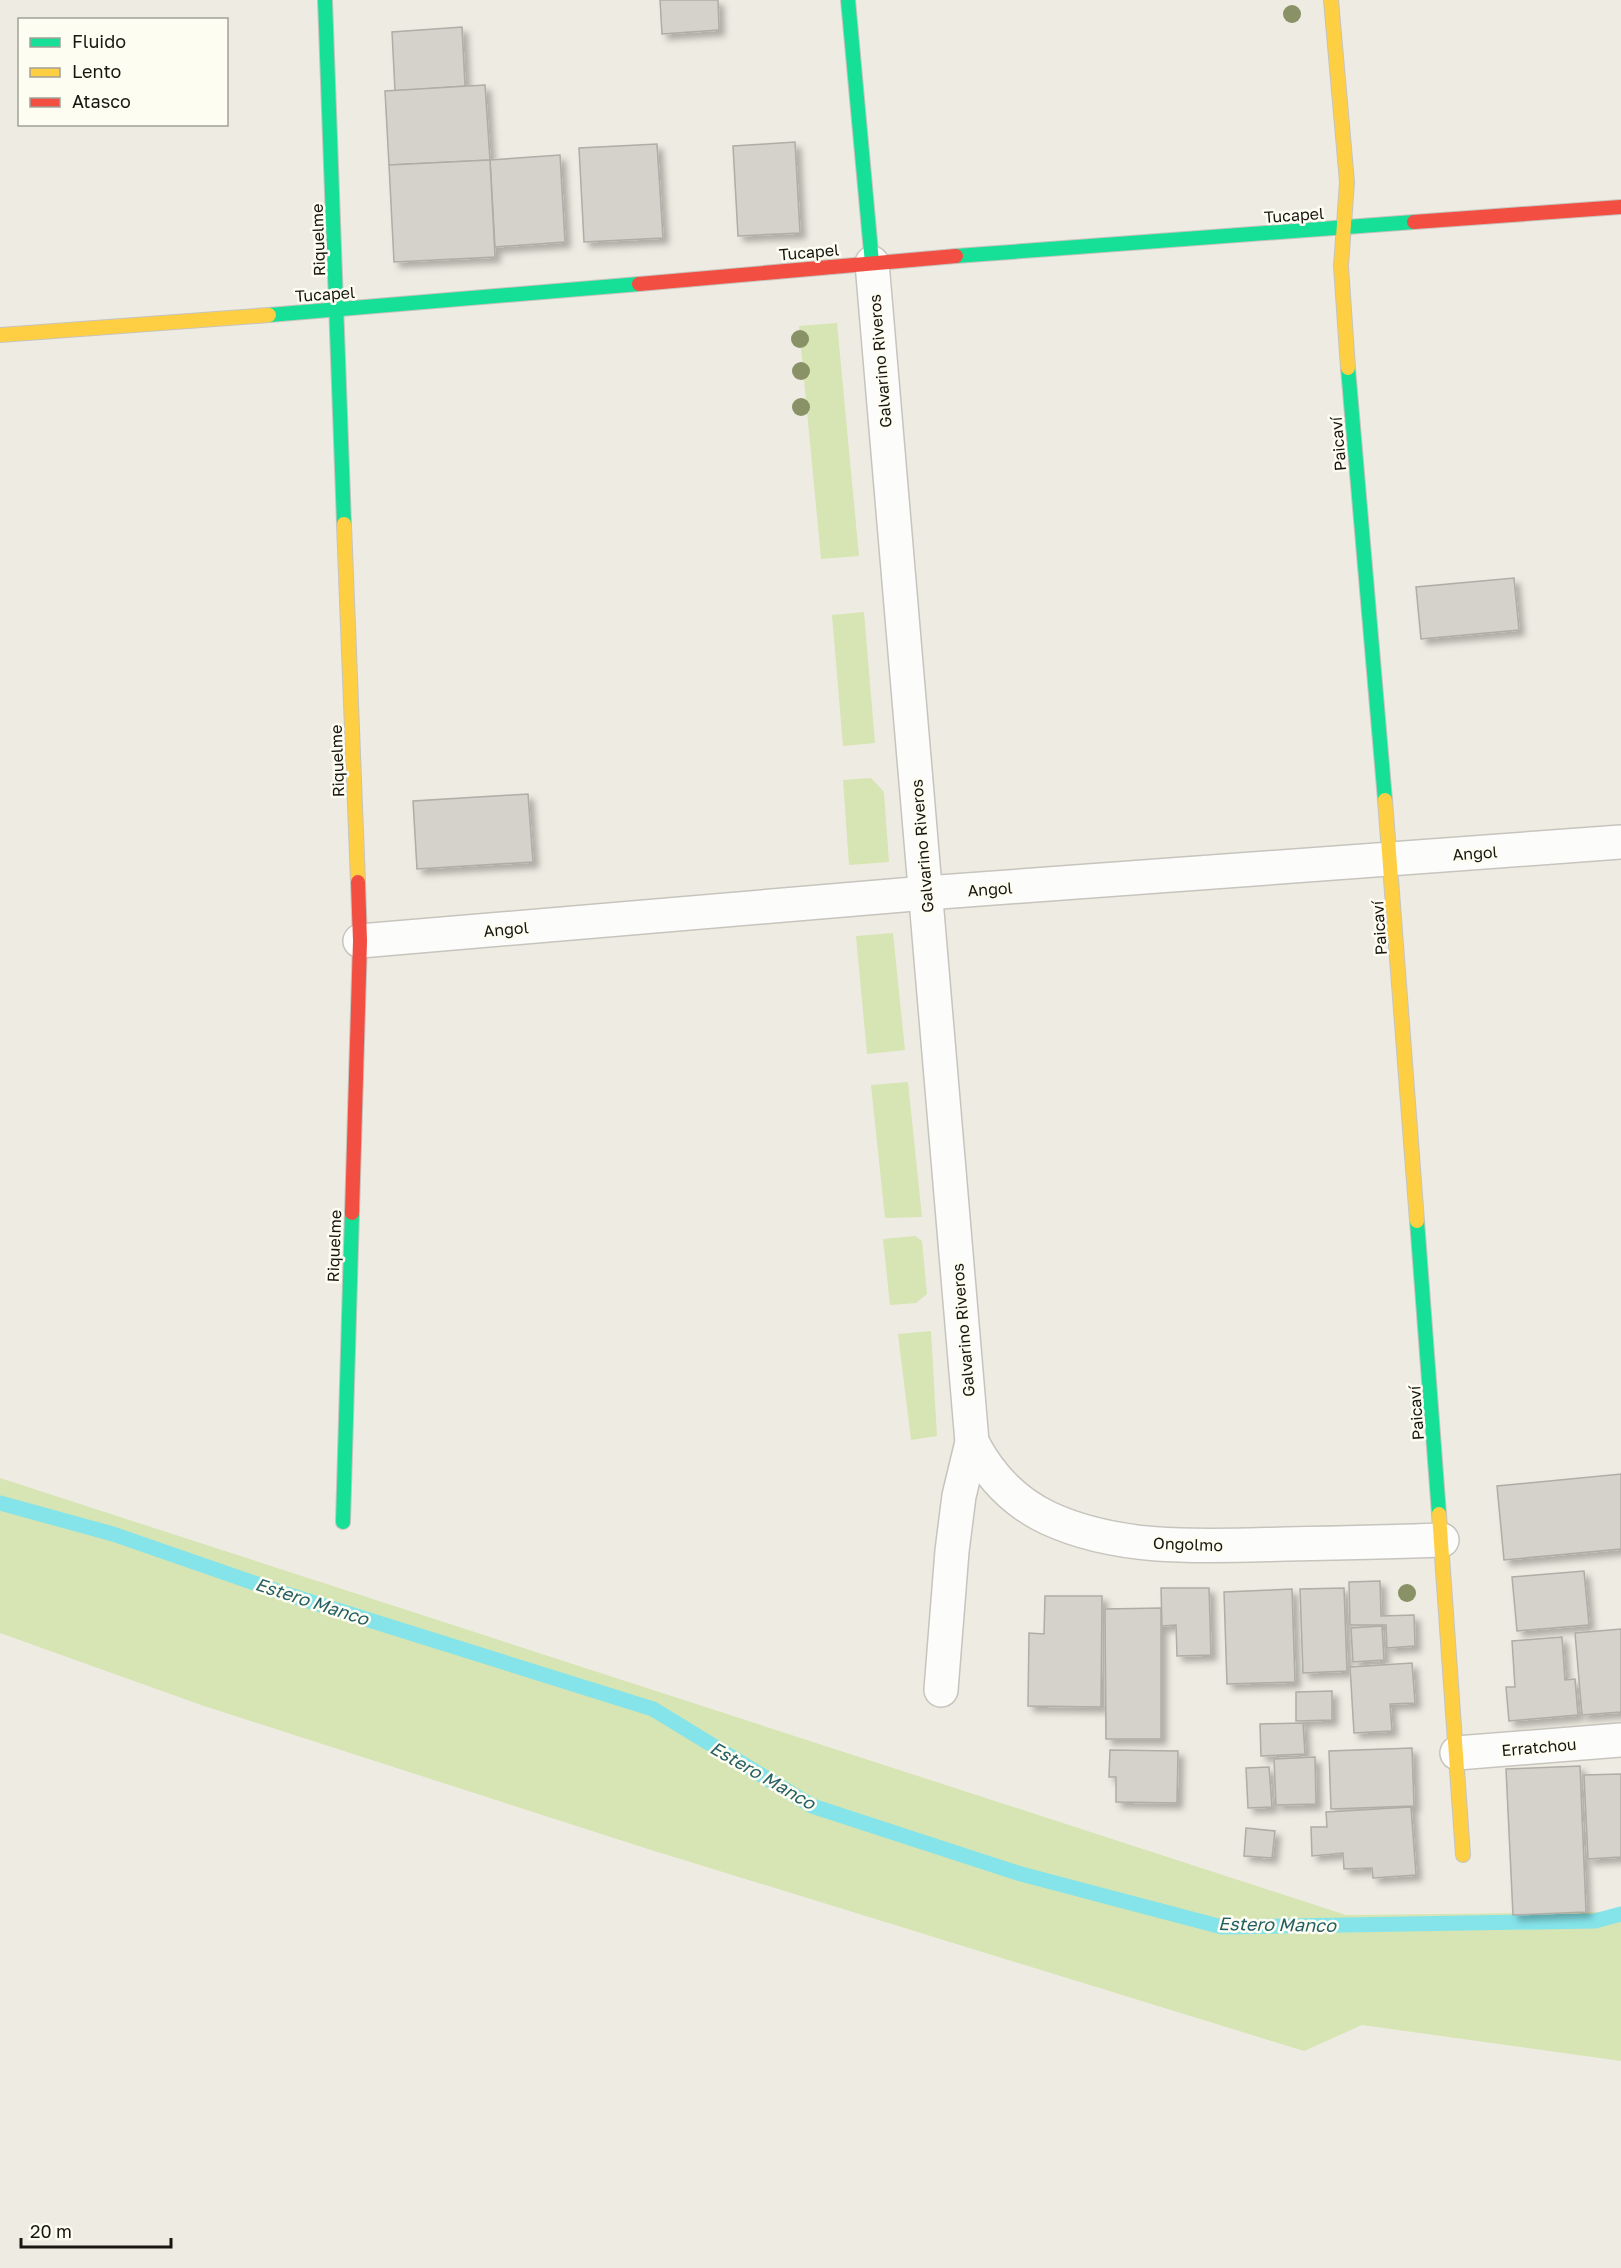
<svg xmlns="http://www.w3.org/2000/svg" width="1621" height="2268" font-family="'Golos Text',sans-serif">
<defs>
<filter id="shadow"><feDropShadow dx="5.5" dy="5.5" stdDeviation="3" flood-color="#0004"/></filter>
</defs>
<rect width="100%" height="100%" fill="#eeece2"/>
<g fill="#d7e4b3">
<polygon points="837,323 859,556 821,559 799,326"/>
<polygon points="864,612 875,743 843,746 832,615"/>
<polygon points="871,778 884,792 889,862 849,865 843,780"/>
<polygon points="893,933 905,1050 867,1054 856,936"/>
<polygon points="908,1082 922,1217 885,1218 871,1085"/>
<polygon points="915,1236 922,1241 927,1294 916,1303 890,1305 883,1239"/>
<polygon points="931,1331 937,1436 911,1440 898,1334"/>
<polygon points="0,1478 1346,1915 1621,1912 1621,2061 1362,2025 1304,2051 648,1849 201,1705 0,1633"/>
</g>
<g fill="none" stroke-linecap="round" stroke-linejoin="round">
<polyline stroke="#84e4ea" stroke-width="15" points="0,1503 113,1534 286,1594 653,1709 812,1806 1021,1874 1222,1927 1595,1921 1621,1914"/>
</g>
<g fill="#d4d2ca" stroke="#aeada6" stroke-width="1.5" filter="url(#shadow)">
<polygon points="660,0 718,0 719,30 662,34"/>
<polygon points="462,27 465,86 395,91 392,32"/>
<polygon points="485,85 490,160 389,165 385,91"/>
<polygon points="795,142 800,233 738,236 733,146"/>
<polygon points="657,144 663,238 584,242 579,148"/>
<polygon points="560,155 565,242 495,247 490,160"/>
<polygon points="490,160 495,257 394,262 389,165"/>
<polygon points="1514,578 1519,630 1421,639 1416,587"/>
<polygon points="528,794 533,862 417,869 413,801"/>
<polygon points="1621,1474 1621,1549 1504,1560 1497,1486"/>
<polygon points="1584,1571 1589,1625 1517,1631 1512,1577"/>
<polygon points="1380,1581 1381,1616 1414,1615 1415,1646 1387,1648 1386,1625 1350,1625 1349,1582"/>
<polygon points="1161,1588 1209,1588 1211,1655 1177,1656 1176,1625 1162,1626"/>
<polygon points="1344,1588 1347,1671 1303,1673 1300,1589"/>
<polygon points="1292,1589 1295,1682 1227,1684 1224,1592"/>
<polygon points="1045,1596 1102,1596 1101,1707 1028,1706 1029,1633 1044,1634"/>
<polygon points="1161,1608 1161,1739 1106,1739 1105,1609"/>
<polygon points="1382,1626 1384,1660 1353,1662 1351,1628"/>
<polygon points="1621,1629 1621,1712 1582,1715 1575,1633"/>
<polygon points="1562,1637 1565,1680 1575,1679 1578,1715 1509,1721 1506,1687 1515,1687 1512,1641"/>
<polygon points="1412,1663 1415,1703 1390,1704 1392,1731 1354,1733 1350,1667"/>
<polygon points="1332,1691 1332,1720 1296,1721 1296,1692"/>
<polygon points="1303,1723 1305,1754 1261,1756 1260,1724"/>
<polygon points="1412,1748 1414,1806 1331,1809 1329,1751"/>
<polygon points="1110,1750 1178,1751 1177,1803 1116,1802 1116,1777 1109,1777"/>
<polygon points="1315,1757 1316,1804 1276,1805 1274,1759"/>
<polygon points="1580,1766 1586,1912 1513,1915 1506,1769"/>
<polygon points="1269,1767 1272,1807 1248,1808 1246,1768"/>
<polygon points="1621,1774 1621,1857 1588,1859 1584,1775"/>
<polygon points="1411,1807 1416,1875 1373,1878 1372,1868 1344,1869 1343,1853 1312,1856 1311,1827 1327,1827 1326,1812"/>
<polygon points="1246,1828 1275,1831 1272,1858 1244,1856"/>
</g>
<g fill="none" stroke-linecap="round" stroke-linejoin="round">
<defs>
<g id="street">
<polyline points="872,263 972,1442 959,1496 952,1551 941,1690"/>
<polyline points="360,941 926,893 1621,842"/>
<path d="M 972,1442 C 989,1475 1014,1502 1048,1518 C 1121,1552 1208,1546 1286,1544 C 1338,1543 1390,1542 1442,1540"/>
<polyline points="1457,1753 1621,1740"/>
</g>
<g id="fast">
<polyline points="325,0 344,524"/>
<polyline points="848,0 872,263"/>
<polyline points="956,256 1414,222"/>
<polyline points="269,315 639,284"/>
<polyline points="1348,368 1385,800"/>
<polyline points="1417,1221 1439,1514"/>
<polyline points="343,1522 352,1213"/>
</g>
<g id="slow">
<polyline points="1331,0 1347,182 1341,266 1348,368"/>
<polyline points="0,335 269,315"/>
<polyline points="344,524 358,882"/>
<polyline points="1385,800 1417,1221"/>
<polyline points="1439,1514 1463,1855"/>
</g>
<g id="jam">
<polyline points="1414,222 1621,207"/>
<polyline points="639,284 956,256"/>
<polyline points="352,1213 360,941 358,882"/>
</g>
</defs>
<use href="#street" stroke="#c6c4bd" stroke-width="36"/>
<use href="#fast" stroke="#c6c4bd" stroke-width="16"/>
<use href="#slow" stroke="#c6c4bd" stroke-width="16"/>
<use href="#jam" stroke="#c6c4bd" stroke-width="16"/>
<use href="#street" stroke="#fcfcfb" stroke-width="33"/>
<use href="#fast" stroke="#16e098" stroke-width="14"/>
<use href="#slow" stroke="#ffcf43" stroke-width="14"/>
<use href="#jam" stroke="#f24e42" stroke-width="14"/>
</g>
<g fill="#899166">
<circle cx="1292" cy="14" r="9"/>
<circle cx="800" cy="339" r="9"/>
<circle cx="801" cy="371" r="9"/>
<circle cx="801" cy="407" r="9"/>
<circle cx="1407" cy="1593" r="9"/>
</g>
<g text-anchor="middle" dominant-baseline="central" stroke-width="5" stroke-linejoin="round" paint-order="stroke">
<g font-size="16" fill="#171610" stroke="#fefdf2">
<text transform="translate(1294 215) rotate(-4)">Tucapel</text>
<text transform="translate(318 240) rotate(-92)">Riquelme</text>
<text transform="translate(809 252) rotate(-5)">Tucapel</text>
<text transform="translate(325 294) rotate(-4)">Tucapel</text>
<text transform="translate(880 361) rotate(-95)">Galvarino Riveros</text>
<text transform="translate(1338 444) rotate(-95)">Paicaví</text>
<text transform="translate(337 761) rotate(-92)">Riquelme</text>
<text transform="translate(922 846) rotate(-95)">Galvarino Riveros</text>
<text transform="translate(1475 853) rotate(-4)">Angol</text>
<text transform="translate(990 889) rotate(-4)">Angol</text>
<text transform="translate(1379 928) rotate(-94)">Paicaví</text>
<text transform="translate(506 929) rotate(-5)">Angol</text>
<text transform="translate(334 1246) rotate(-88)">Riquelme</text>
<text transform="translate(963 1330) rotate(-95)">Galvarino Riveros</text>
<text transform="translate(1416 1413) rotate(-94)">Paicaví</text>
<text transform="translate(1188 1544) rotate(2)">Ongolmo</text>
<text transform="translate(1539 1747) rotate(-5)">Erratchou</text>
</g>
<g font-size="18" font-style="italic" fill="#265f65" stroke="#fefdf2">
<text transform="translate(312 1601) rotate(18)">Estero Manco</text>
<text transform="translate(763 1775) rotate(30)">Estero Manco</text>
<text transform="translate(1277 1924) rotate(1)">Estero Manco</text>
</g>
</g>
<rect x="18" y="18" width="210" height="108" fill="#fefdf2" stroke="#a2a198" stroke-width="1.5"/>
<rect x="30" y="38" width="30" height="9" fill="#16e098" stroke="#a2a198" stroke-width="1.5"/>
<text x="72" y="48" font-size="18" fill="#171610">Fluido</text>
<rect x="30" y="68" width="30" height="9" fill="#ffcf43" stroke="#a2a198" stroke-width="1.5"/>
<text x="72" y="78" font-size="18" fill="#171610">Lento</text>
<rect x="30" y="98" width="30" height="9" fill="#f24e42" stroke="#a2a198" stroke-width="1.5"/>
<text x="72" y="108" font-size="18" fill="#171610">Atasco</text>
<path d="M21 2238v9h150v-9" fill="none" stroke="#171610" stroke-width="3"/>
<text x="30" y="2238" font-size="18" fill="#171610" stroke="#fefdf2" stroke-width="4.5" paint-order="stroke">20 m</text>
</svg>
